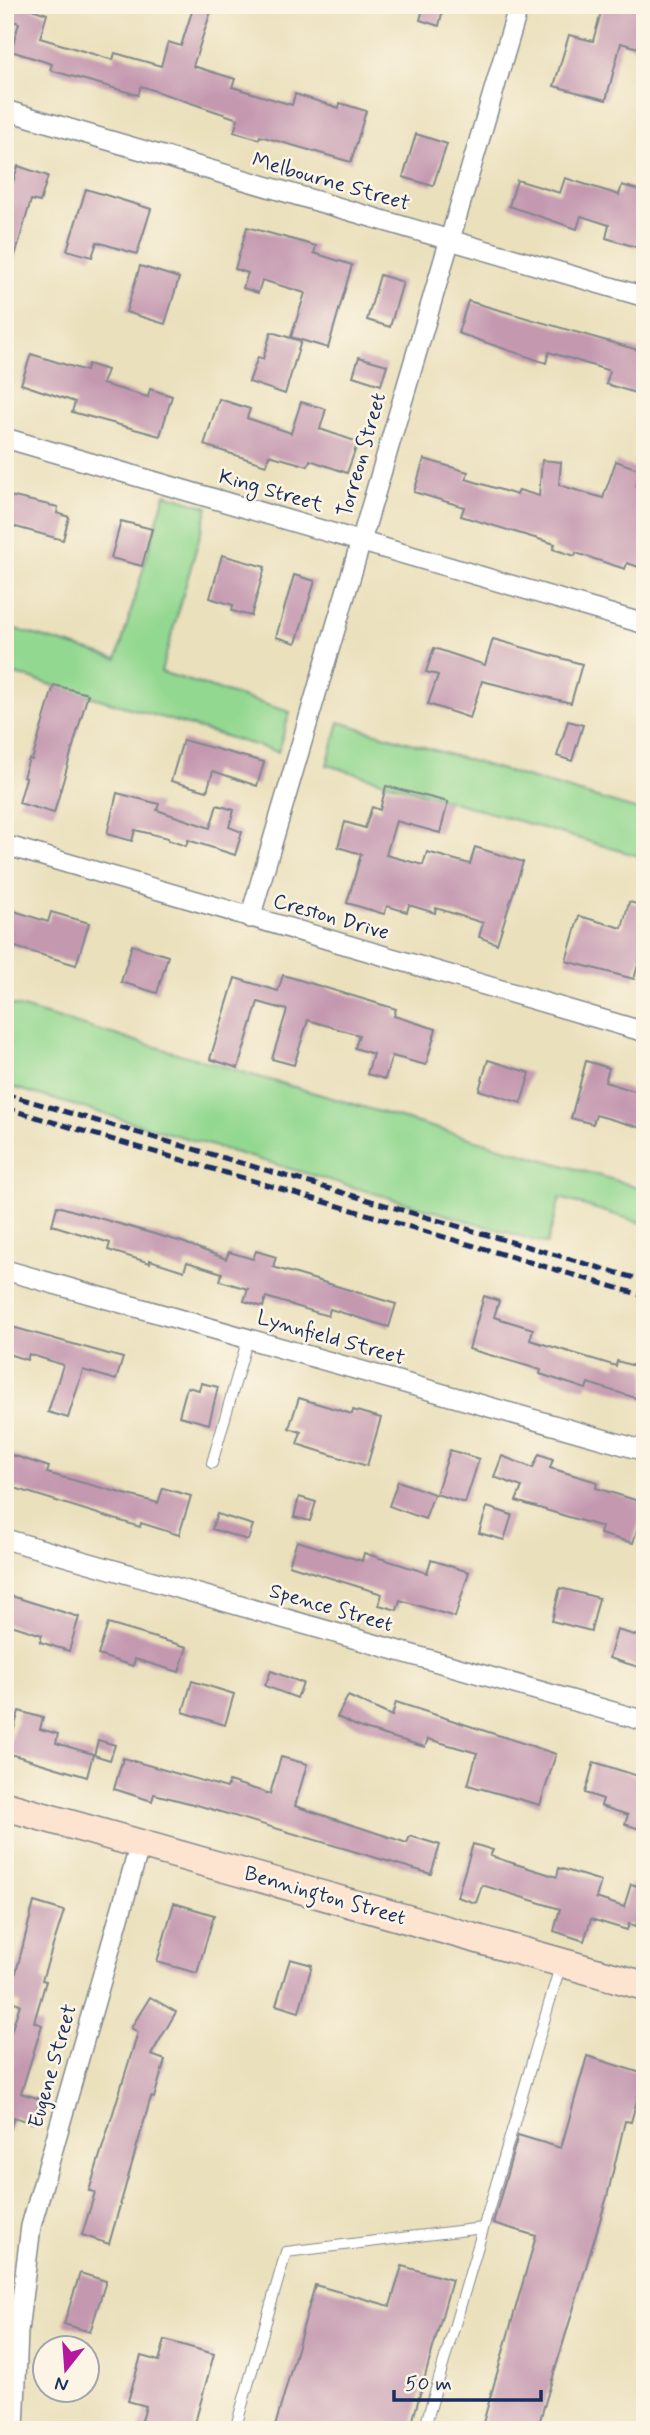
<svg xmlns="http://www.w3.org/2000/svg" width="650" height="2435" font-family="Mynerve,sans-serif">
<rect width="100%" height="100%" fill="#fcf5e5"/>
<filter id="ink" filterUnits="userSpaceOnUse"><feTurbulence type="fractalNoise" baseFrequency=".0143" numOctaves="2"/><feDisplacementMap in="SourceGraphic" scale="14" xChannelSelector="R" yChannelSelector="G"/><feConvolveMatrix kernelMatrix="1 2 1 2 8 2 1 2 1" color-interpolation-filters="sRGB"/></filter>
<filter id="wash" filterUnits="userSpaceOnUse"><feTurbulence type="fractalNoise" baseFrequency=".00686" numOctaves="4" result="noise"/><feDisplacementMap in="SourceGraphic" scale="28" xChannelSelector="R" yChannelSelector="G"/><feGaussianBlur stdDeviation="1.57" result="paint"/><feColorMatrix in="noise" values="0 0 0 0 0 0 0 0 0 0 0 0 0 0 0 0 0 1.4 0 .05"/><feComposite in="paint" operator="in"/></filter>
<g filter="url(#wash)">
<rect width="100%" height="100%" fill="#eae0bc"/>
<g fill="#93d890" stroke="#578477" stroke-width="2">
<polygon points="165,494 208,507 161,672 290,712 278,752 5,671 5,626 117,659"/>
<polygon points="339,722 645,812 645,858 327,765"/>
<polygon points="5,1003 645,1189 645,1224 560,1198 547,1244 5,1085"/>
</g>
<g id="blocks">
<g fill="#c499b0">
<polygon points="7,5 19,5 47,14 40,38 113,60 115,53 161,66 168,42 181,46 194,5 213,5 193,66 235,79 232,87 292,105 295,94 339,108 340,103 366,111 351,162 260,136 259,139 234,132 238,119 141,86 138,95 50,70 52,64 11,51 19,23 5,19"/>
<polygon points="424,5 444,5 439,26 420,20"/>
<polygon points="603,5 645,5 645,50 621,43 606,100 554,86 569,35 593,41"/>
<polygon points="416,134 447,144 433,186 403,177"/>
<polygon points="18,166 48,176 40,202 31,200 10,273 5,272 5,208"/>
<polygon points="565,178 619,195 622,185 645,192 645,218 636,247 606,238 609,225 581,216 577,229 509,206 517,180 560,193"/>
<polygon points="86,189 151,209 137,254 97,242 92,257 67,250"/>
<polygon points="247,227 316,246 314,253 352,265 328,348 291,337 305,293 262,280 258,293 243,288 248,273 235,269"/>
<polygon points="140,266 179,278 165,324 126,312"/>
<polygon points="380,275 403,282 390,327 367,320"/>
<polygon points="468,301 645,352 645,396 606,384 610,371 549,352 546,363 458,333"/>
<polygon points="271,332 301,341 285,394 249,382 258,357 263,359"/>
<polygon points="31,354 86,371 88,364 107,370 102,384 148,397 150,389 172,396 160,436 72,412 75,402 21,384"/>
<polygon points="359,357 387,365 381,385 353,376"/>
<polygon points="219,399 250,409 247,418 291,433 301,402 326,409 320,429 358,442 347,473 310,460 308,466 269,455 266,465 204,445"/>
<polygon points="424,459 468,472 466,479 517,495 519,490 539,496 542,460 561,462 559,485 603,498 616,461 641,470 636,486 645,487 645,569 627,563 625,569 576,553 575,556 553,549 555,544 461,516 464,507 414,492"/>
<polygon points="5,495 58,507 57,513 69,517 63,540 5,524"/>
<polygon points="121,521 152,529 142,566 111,558"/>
<polygon points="222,555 265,567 251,616 232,611 233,605 210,598"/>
<polygon points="294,575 315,581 296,643 276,637"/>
<polygon points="493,639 582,664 571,703 482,681 470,718 428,704 438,675 426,672 434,648 485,665"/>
<polygon points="54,685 88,694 54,813 19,803 26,778 23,777 29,759 32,760"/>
<polygon points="568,721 583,725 572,761 557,756"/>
<polygon points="183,740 264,762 257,786 213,771 207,791 171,781"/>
<polygon points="386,786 448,802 440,833 396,821 386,855 423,865 427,852 470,864 475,847 523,862 497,944 479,937 483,923 436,908 435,913 409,905 407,912 387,906 384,914 347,903 361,854 338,847 345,822 365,828 372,807 380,810"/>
<polygon points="117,793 159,804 157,810 210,828 217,805 234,810 229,827 242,832 235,855 188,840 186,846 168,840 168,838 135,830 132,841 107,834"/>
<polygon points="629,902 645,906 645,941 634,979 566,961 579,916 622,928"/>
<polygon points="5,908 48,922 51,912 89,923 76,965 5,944"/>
<polygon points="132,945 168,956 157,993 121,982"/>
<polygon points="283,975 396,1009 394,1016 436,1029 426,1065 392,1056 385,1079 367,1074 373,1054 355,1048 359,1035 308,1020 294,1065 272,1059 287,1010 258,1002 238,1068 210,1059 235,978 278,991"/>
<polygon points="488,1060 530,1073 521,1103 479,1090"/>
<polygon points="586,1061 609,1068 605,1082 645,1094 645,1129 596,1115 593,1124 571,1118"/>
<polygon points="57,1206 182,1242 226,1259 229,1252 253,1259 256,1251 276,1257 273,1267 396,1304 389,1327 330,1309 328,1316 266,1297 263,1307 244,1301 248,1289 220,1281 222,1273 187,1262 184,1271 150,1260 150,1263 108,1250 110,1243 52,1225"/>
<polygon points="484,1296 499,1301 494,1317 533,1329 530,1340 616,1366 617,1361 645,1369 645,1401 588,1383 586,1389 540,1374 541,1370 469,1349"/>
<polygon points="5,1325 123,1358 116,1380 83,1370 68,1418 48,1412 63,1365 29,1354 27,1360 5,1353"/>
<polygon points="201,1383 218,1387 209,1424 179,1416 187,1387 199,1390"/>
<polygon points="299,1398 352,1414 353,1410 381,1418 367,1466 297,1444 301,1432 289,1428"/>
<polygon points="450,1450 479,1459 465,1503 436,1494"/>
<polygon points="539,1454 553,1459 550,1468 597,1482 596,1488 645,1503 633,1543 600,1534 602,1527 516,1501 522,1487 494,1477 502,1456 533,1468"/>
<polygon points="12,1455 49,1467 47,1473 158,1503 163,1488 191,1496 179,1535 141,1523 140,1527 5,1485"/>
<polygon points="398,1481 434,1494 425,1519 389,1506"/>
<polygon points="299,1497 316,1502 310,1521 294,1517"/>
<polygon points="487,1507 512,1515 504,1540 479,1533"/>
<polygon points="217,1514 253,1525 248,1540 212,1529"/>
<polygon points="297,1541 362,1561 364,1553 427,1573 431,1560 469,1572 455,1617 400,1600 397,1610 379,1605 382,1594 289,1565"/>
<polygon points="560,1588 599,1598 591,1631 552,1621"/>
<polygon points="5,1594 79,1617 69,1651 40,1642 42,1635 5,1623"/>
<polygon points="108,1624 187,1647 179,1672 135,1659 133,1666 98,1655"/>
<polygon points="617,1630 645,1638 645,1669 609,1658"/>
<polygon points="271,1671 303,1683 297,1698 265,1686"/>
<polygon points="192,1681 234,1694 225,1725 183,1712"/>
<polygon points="348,1696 392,1716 396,1702 556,1754 540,1805 468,1785 477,1753 428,1739 425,1747 361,1728 337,1717"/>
<polygon points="19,1711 43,1718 40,1729 58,1734 56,1743 93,1754 87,1777 7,1753"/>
<polygon points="98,1740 115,1745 110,1760 94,1755"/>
<polygon points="281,1757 307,1764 295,1806 407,1843 410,1836 440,1845 431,1874 197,1805 154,1794 152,1801 114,1789 123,1758 227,1788 229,1781 270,1794"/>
<polygon points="594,1762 641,1777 645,1775 645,1831 625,1824 628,1815 601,1806 603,1799 585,1793"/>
<polygon points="473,1844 493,1850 490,1856 557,1877 559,1868 601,1881 596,1898 624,1907 631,1884 645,1888 645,1922 638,1920 636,1926 629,1924 627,1930 591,1919 584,1941 554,1931 560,1909 482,1885 476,1903 457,1897"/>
<polygon points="34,1902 64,1911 42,1980 46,1981 34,2022 42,2025 21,2093 40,2099 32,2123 14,2117 9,2132 5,2131 5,2051 20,2004 9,2000"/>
<polygon points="174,1903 214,1915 197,1973 157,1962"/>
<polygon points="290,1959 312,1965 299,2012 276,2005"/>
<polygon points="150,1997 176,2012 151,2055 165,2060 154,2098 151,2097 109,2244 82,2235 95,2192 89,2191 138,2032 131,2028"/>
<polygon points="587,2056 644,2074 631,2122 625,2121 607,2197 537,2430 481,2430 536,2236 493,2223 518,2135 561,2148"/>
<polygon points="402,2266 452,2280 410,2430 274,2430 315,2285 390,2306"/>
<polygon points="80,2273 106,2281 90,2332 64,2324"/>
<polygon points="165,2340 214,2354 193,2430 139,2430 146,2406 128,2401 141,2356 159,2361"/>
</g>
</g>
</g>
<g filter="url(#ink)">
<use href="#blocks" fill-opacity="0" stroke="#82888d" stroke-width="2"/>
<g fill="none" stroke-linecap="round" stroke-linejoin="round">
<defs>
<g id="lane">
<polyline points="212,1463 248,1338"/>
<polyline points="235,2430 286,2252 483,2228"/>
<polyline points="424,2430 561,1963"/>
</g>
<g id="street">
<polyline points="5,110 645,297"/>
<polyline points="5,438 645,624"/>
<polyline points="5,845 645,1032"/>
<polyline points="250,918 519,5"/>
<polyline points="5,1270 645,1451"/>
<polyline points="5,1539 645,1721"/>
<polyline points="14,2430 18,2331 31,2226 140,1844"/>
</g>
<polyline id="secondary" points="5,1806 645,1986"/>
</defs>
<use href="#lane" stroke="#82888d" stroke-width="12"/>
<use href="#street" stroke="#82888d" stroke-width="22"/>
<use href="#secondary" stroke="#82888d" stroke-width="31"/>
<use href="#lane" stroke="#fff" stroke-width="10"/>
<use href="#street" stroke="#fff" stroke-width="19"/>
<use href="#secondary" stroke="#fde4d1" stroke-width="28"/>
<g stroke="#1b2f5e" stroke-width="5" stroke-dasharray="10 5" stroke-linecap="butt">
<polyline points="5,1094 645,1281"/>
<polyline points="5,1108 645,1296"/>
</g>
</g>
</g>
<g text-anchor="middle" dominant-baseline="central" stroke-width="5" stroke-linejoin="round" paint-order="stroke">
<g font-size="21" fill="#1b2f5e" stroke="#fcf5e5">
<text transform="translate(331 182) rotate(16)">Melbourne Street</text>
<text transform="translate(362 455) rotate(-74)">Torreon Street</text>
<text transform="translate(271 491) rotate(16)">King Street</text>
<text transform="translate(331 917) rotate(16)">Creston Drive</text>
<text transform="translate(331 1338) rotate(16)">Lynnfield Street</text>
<text transform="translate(331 1608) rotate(16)">Spence Street</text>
<text transform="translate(325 1896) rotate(16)">Bennington Street</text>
<text transform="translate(53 2066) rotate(-74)">Eugene Street</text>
</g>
</g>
<rect width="650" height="2435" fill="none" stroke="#fcf5e5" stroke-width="28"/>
<g transform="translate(66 2369) rotate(197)"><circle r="33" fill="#fcf5e5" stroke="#a2a6af" stroke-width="2"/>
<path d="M0-5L12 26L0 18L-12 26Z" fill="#b5179e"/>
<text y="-10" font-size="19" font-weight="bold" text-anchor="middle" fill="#1b2f5e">N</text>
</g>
<path d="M394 2390v10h147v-10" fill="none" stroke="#1b2f5e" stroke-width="3.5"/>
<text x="405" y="2390" font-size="21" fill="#1b2f5e" stroke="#fcf5e5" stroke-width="5" paint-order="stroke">50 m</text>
</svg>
